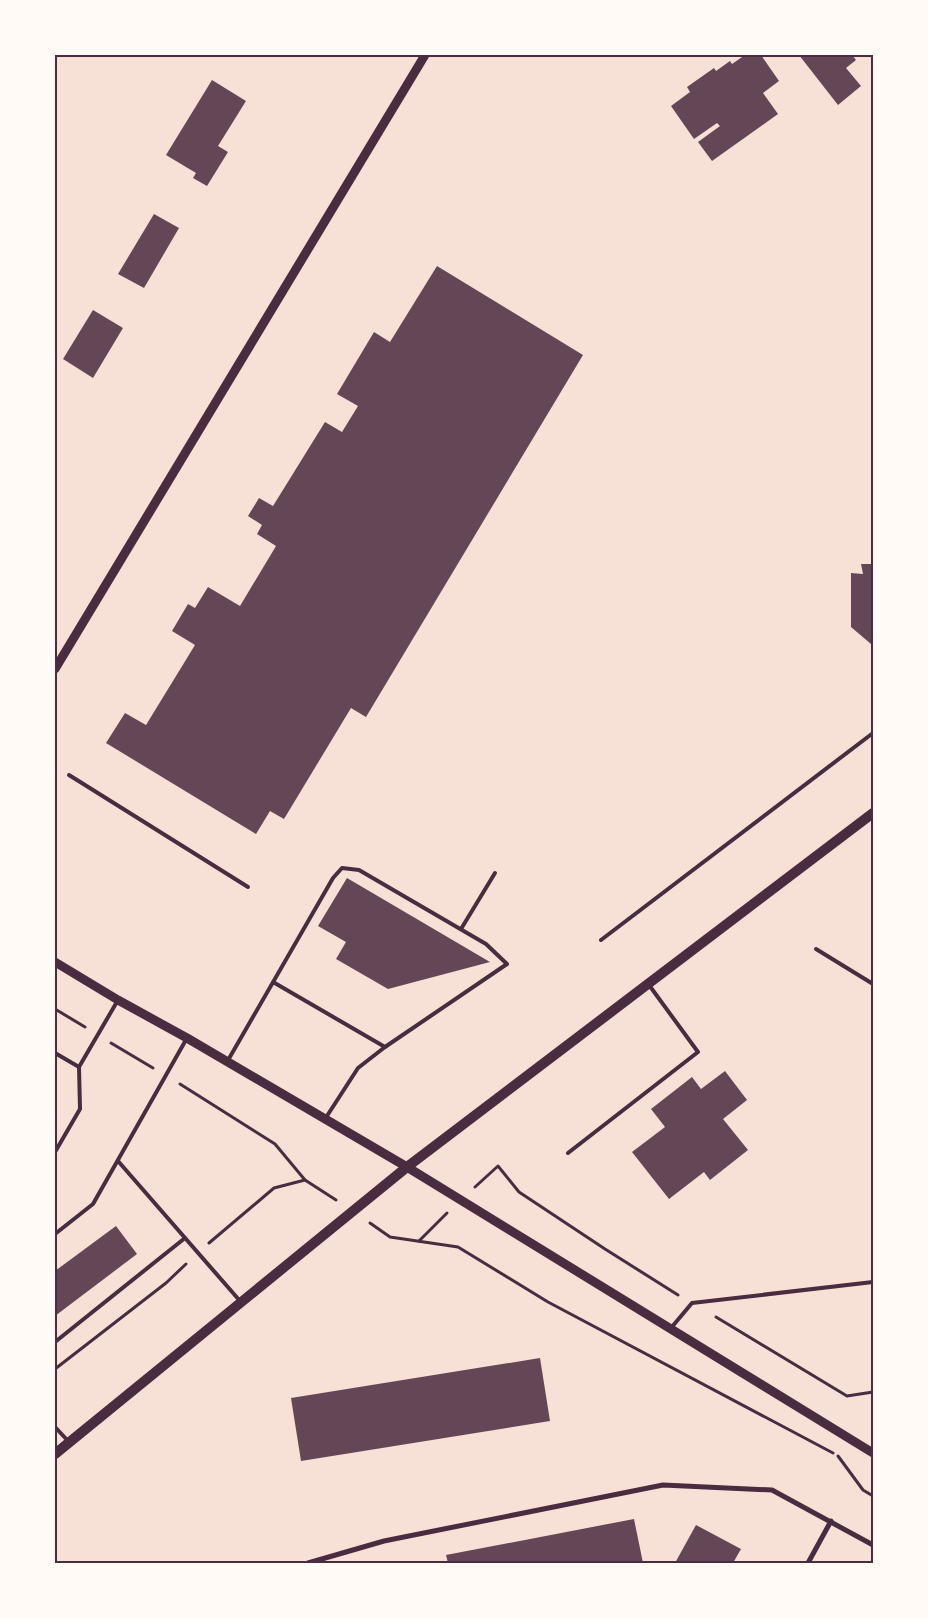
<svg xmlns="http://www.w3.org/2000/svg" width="928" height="1618" font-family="Helvetica,sans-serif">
<rect width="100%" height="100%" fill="#f7e1d7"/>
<g fill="#644757">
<polygon points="745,55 761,55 779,81 763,93 778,114 712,161 698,142 720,126 717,123 694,139 671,106 690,92 687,87 714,68 716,71 730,61 732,64"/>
<polygon points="799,55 854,55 853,56 856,60 846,68 861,86 838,105"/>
<polygon points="212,80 246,101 218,146 228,152 207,186 193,178 196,173 166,155"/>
<polygon points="154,214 179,228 144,288 118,274"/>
<polygon points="437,266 583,355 366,717 351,708 284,819 270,811 256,834 106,743 125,713 146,725 195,645 172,631 188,604 195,608 208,587 240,606 276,546 257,534 262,525 248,516 259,498 273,506 325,422 342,432 358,406 337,394 374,332 390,342"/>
<polygon points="93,310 123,328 93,378 63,359"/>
<polygon points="861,564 873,564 873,644 871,644 851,627 851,573 863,574"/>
<polygon points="347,878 490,962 388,989 336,959 346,942 318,926"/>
<polygon points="725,1071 747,1100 723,1119 748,1150 710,1180 704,1172 669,1199 632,1152 665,1127 651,1109 692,1077 701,1089"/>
<polygon points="116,1226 137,1254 55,1316 55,1271"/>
<polygon points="540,1358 550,1421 301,1461 291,1398"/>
<polygon points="634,1519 643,1563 448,1563 446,1555"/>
<polygon points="696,1525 741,1549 733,1563 675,1563"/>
</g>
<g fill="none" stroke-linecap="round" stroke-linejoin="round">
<g stroke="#4a2c40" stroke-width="3">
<polyline points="55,1009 85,1027"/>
<polyline points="111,1043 153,1068"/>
<polyline points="180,1084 275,1144 305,1180 336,1200"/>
<polyline points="475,1187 498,1166 519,1192 605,1249 678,1295"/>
<polyline points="370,1223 390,1237 458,1247 548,1302 833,1453"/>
<polyline points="419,1241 447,1213"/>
<polyline points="209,1243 274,1188 305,1180"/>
<polyline points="716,1317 847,1396 873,1392"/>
<polyline points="55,1369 166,1283 186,1264"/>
<polyline points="838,1456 863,1490 873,1496"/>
</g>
<g stroke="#4a2c40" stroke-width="4">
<polyline points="69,775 248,887"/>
<polyline points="461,929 495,873"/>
<polyline points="601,940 873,733"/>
<polyline points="816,949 873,984"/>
<polyline points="55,1053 79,1067 118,1000"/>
<polyline points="227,1062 333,878 342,868 359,870 486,944 507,964 385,1047 273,982"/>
<polyline points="325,1119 358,1068 385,1047"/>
<polyline points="55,1152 80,1109 79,1067"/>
<polyline points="568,1153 698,1052 649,985"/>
<polyline points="118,1161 240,1301"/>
<polyline points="55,1234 93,1204 187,1038"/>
<polyline points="671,1328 692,1303 873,1282"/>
<polyline points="55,1342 185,1238"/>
<polyline points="55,1427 69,1442"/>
</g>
<g stroke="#4a2c40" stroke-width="5">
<polyline points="308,1563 384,1541 663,1485 772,1490 873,1545"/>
<polyline points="808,1563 831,1521"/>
</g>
<g stroke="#4a2c40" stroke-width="9">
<polyline points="55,669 425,55"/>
<polyline points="55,962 118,1000 187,1038 407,1167 873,1453"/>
</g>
<polyline stroke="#4a2c40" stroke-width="10" points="55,1454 407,1167 873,813"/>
</g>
<rect width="928" height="1618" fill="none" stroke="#fffaf5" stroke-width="112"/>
<rect x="56" y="56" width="816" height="1506" fill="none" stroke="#4a2c40" stroke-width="2"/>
</svg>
